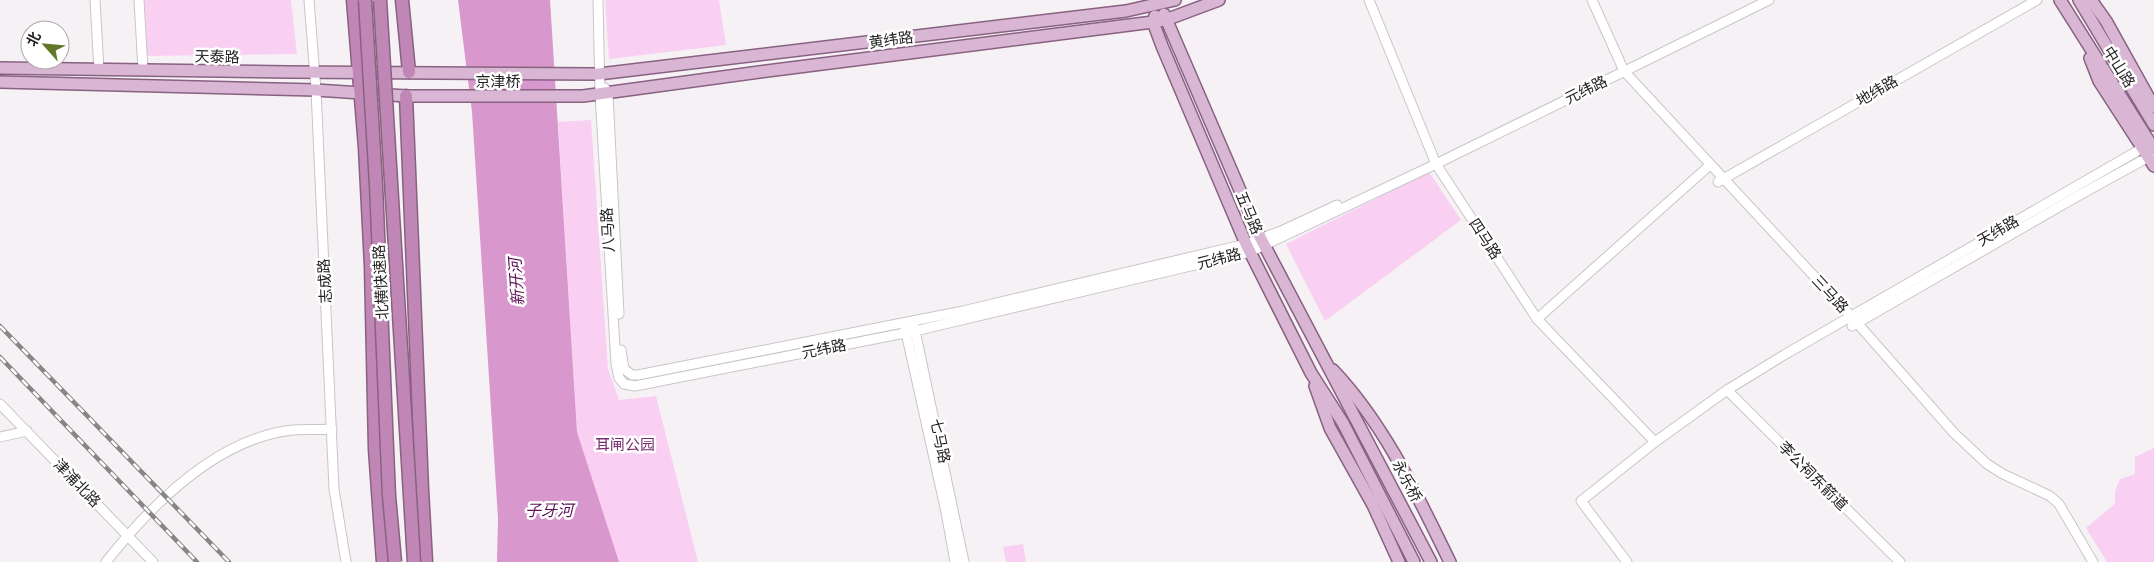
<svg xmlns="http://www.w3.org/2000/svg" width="2154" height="562" font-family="'Nunito Sans','Noto Sans SC',sans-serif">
<rect width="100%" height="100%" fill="#f6f1f5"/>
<g fill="#f9d0f1">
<polygon points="143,0 291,0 297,54 145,56"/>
<polygon points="605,0 719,0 726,45 609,59"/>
<polygon points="591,120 608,369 619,400 656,396 698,562 618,562 577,432 558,122"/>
<polygon points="1429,172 1461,220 1325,321 1286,244"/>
<polygon points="2154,448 2154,562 2107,562 2086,528 2115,504 2115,491 2120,479 2135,474 2135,457"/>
<polygon points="1023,544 1026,562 1006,562 1003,547"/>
</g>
<polygon fill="#d897cd" points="458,0 550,0 577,432 619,562 497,562 498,518 472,112"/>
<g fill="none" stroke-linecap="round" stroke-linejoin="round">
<defs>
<g id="minor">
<polyline points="95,0 99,70"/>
<polyline points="139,0 143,70"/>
<polyline points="309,0 316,90 334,489 346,562"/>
<polyline points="598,0 600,94 616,364 619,378 624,384 635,386 915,331 1250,252 1436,164 1769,0"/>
<polyline points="1369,0 1436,164 1537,319 1655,442"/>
<polyline points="1592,0 1624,71 1851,316 1954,433 1987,464 2003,474 2050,496 2059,504 2093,562"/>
<polyline points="605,88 608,94 619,314"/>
<polyline points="1718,182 2037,0"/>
<polyline points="1537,319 1710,165"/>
<polyline points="914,326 964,562"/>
<polyline points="1852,326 2076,197 2154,154"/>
<polyline points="905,328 946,512 955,562"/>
<polyline points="621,350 624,369 632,375 638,375 963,311 1246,244 1281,231 1337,205"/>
<polyline points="1727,390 1900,562"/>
<polyline points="0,404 153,562"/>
<polyline points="0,437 27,431"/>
<path d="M 106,562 C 151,505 217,438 293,430 C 306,429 319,430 332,429"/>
<polyline points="1627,562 1581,501 1655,442 1727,390 1784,355 2146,146"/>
</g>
<g id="major">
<polyline points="2060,0 2154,149"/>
<polyline points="2079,0 2154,125"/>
<polyline points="2091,0 2106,21 2154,107"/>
<polyline points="1164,14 1261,239 1431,562"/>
<polyline points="1155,16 1153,22 1162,46 1246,244 1311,373 1343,423 1414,562"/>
<polyline points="2090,58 2099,81 2154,166"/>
<polyline points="0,68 289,72 599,74 1126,11 1175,0"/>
<polyline points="0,82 316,90 406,96 583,96 767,71 1153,22 1168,19 1219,0"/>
<path d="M 1333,370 C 1385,425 1417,495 1450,562"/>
<polyline points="1315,386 1330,428 1373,505 1399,562"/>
</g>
<g id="highway">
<polyline points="353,0 365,148 371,266 375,449 383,562"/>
<polyline points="402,0 409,72"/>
<polyline points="406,96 422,489 426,562"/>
</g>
</defs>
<use href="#minor" stroke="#cac4c8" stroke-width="11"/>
<use href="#major" stroke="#886281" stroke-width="14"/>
<use href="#highway" stroke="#886281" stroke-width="15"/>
<use href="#minor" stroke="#fff" stroke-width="9"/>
<use href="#major" stroke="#d9b6d3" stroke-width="11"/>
<use href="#highway" stroke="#c086b6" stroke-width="12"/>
<defs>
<g id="rail">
<polyline points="0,326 229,562"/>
<polyline points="0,357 197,562"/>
</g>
</defs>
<use href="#rail" stroke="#888587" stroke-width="4.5"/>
<use href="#rail" stroke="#fff" stroke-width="2.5" stroke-dasharray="8" stroke-linecap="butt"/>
<defs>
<g id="highway-bridge">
<polyline points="365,0 376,185 389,496 395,562"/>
<polyline points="380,0 414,562"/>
</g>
</defs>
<use href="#highway-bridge" stroke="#886281" stroke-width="15" stroke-linecap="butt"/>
<use href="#highway-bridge" stroke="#c086b6" stroke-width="12"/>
</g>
<g text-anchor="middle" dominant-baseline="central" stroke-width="5" stroke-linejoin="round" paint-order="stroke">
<g font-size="15" fill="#201e1f" stroke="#fff">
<text transform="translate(891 40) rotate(-8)">黄纬路</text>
<text transform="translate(217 57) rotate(1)">天泰路</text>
<text transform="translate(2119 67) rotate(58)">中山路</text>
<text x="498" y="82">京津桥</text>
<text transform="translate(1586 90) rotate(-26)">元纬路</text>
<text transform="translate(1877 91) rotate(-30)">地纬路</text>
<text transform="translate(1249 213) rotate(67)">五马路</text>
<text transform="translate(608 230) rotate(-93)">八马路</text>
<text transform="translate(1998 231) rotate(-30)">天纬路</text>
<text transform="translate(1485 239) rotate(57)">四马路</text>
<text transform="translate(1219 259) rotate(-14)">元纬路</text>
<text transform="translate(325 281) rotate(-93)">志成路</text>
<text transform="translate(381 282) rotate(-93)">北横快速路</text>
<text transform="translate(1830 294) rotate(47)">三马路</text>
<text transform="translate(824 349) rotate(-11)">元纬路</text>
<text transform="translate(940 441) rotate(78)">七马路</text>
<text transform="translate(1813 476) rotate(45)">李公祠东箭道</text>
<text transform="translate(1407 481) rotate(62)">永乐桥</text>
<text transform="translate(77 483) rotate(46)">津浦北路</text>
</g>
<g font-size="15" fill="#782c6e" stroke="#fff">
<text x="625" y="445">耳闸公园</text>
</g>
<g font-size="16" font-style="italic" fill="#5d1056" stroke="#fff">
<text transform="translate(517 282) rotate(-94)">新开河</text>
<text x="549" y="511">子牙河</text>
</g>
</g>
<g transform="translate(45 45) rotate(297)"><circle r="24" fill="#ffffff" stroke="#a6a5a5"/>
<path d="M0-4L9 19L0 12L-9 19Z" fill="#627727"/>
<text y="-8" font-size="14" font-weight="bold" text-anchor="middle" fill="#201e1f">北</text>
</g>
</svg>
